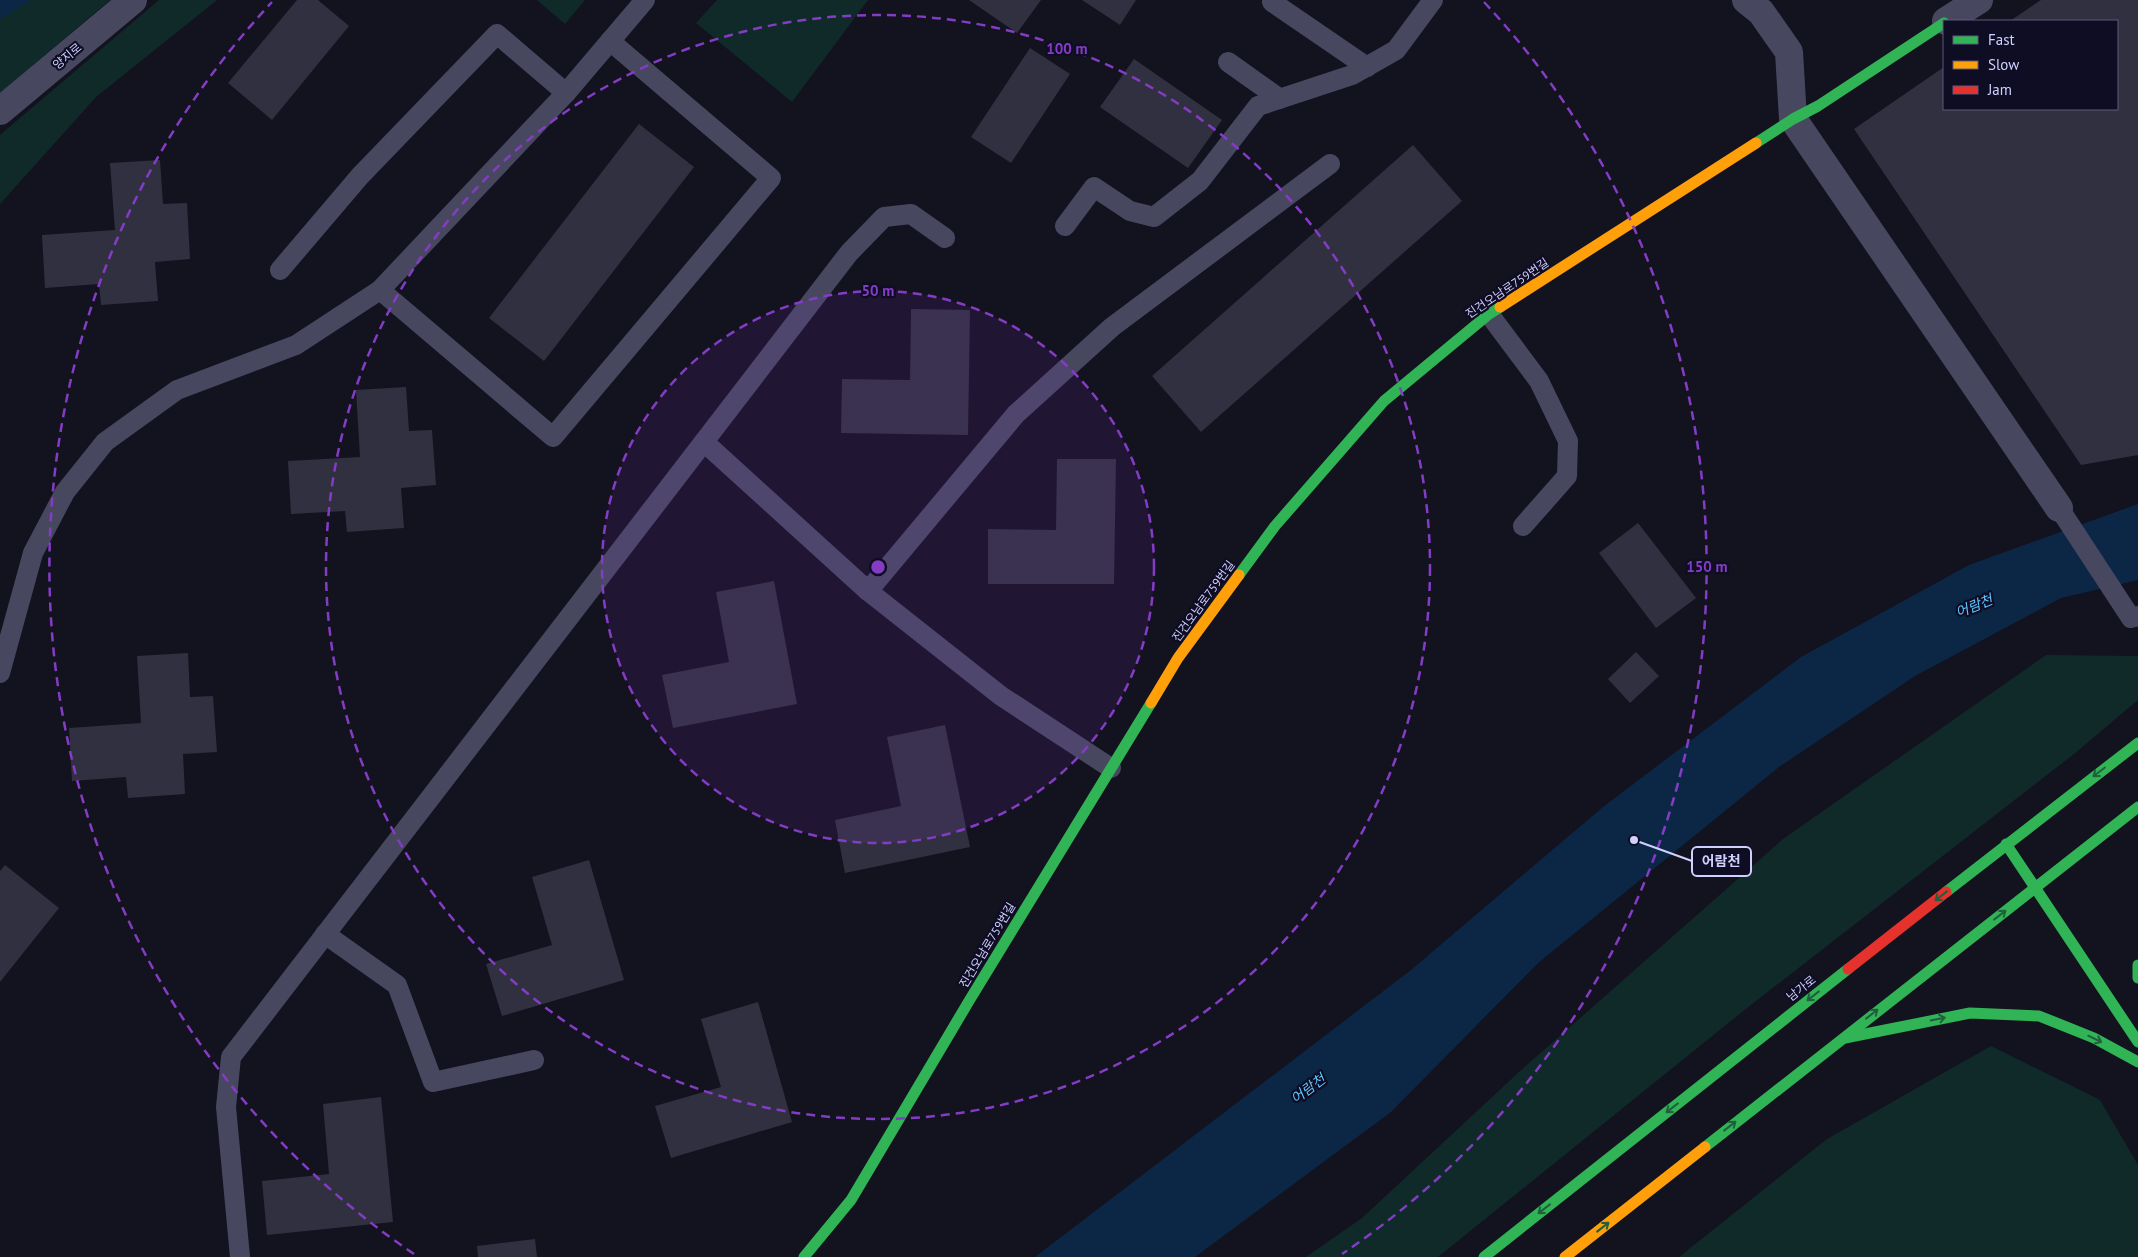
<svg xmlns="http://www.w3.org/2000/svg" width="2138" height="1257" font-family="'PT Sans','Noto Sans KR',sans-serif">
<rect width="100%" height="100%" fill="#13121f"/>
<g fill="#102a29">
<polygon points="0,0 110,0 0,93"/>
<polygon points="159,0 217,0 96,97 0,204 0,135"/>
<polygon points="537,0 585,0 565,24"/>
<polygon points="717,0 868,0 792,102 696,23"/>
<polygon points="2046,655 2138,656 2138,700 2074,754 1747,1008 1438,1257 1306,1257 1362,1218 1519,1072 1783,839"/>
<polygon points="1991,1046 2100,1100 2138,1165 2138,1257 1679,1257 1827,1139"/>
</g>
<g fill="#0c2746">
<polygon points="0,0 31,0 0,19"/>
<polygon points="2138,504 2138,580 2061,598 1915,676 1779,767 1538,963 1391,1112 1195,1257 1035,1257 1411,970 1603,807 1801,657 1969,565"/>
</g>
<g fill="#313041">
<polygon points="297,0 318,0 349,26 272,120 228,83"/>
<polygon points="969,0 1041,0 1017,33"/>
<polygon points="1082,0 1136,0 1120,25"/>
<polygon points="2041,0 2138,0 2138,455 2081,465 1854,129 1944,67 1944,109 2117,109 2117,21 2010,21"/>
<polygon points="1030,48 1070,74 1011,163 971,137"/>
<polygon points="1134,59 1222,120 1188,168 1100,107"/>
<polygon points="639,124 694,167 544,361 489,318"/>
<polygon points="1413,145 1462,201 1201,432 1152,376"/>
<polygon points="160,160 163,204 187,203 190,259 155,262 158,301 101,305 99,284 45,288 42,235 115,230 110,163"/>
<polygon points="911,309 970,310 968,435 841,433 842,379 910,380"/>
<polygon points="406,387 409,431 432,430 436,485 401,488 404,528 347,532 345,511 291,514 288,461 360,457 356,390"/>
<polygon points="1057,459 1116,459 1114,584 988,584 988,529 1056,530"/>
<polygon points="1638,523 1696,598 1656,628 1599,553"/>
<polygon points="774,581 797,704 673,728 662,675 729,662 716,592"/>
<polygon points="1636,652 1659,676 1630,703 1608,679"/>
<polygon points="188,653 190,697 213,696 217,752 183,754 185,794 128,798 126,777 72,781 69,728 141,723 137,656"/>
<polygon points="945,725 970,847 845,873 835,820 901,806 887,737"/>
<polygon points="589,860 624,980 502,1016 486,964 552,945 532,877"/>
<polygon points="5,865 59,908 0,982 0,871"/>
<polygon points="758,1002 792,1122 671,1158 655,1106 721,1087 701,1019"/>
<polygon points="381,1097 393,1222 267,1235 262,1181 329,1174 323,1104"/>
<polygon points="535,1239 537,1257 478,1257 477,1246"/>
</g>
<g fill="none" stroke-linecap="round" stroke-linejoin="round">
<g stroke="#474860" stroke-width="20">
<polyline points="1272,2 1367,67"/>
<polyline points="1228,62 1280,99"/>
<polyline points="1065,226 1094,187 1130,211 1154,217 1200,181 1258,106 1352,75 1396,50 1433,0"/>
<polyline points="280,270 360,176 497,34 566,93"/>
<polyline points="380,290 553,437 771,178 610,41"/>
<polyline points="1489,314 1539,381 1568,441 1567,476 1523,526"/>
<polyline points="704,442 868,591 1001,696 1111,768"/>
<polyline points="2059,508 2131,618 2138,616"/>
<polyline points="868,591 1016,414 1112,327 1330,164"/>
<polyline points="0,673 33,553 65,492 105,442 177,390 296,345 380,290 566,93 645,0"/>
<polyline points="325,934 397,985 433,1082 534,1060"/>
<polyline points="240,1257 226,1107 231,1057 849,253 884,217 911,214 945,238"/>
</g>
<g stroke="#474860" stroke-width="28">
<polyline points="1746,0 1761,12 1789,52 1793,119 2059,508"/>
<polyline points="1946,21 1979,0"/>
<polyline points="0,111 133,0"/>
</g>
<g stroke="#30b455" stroke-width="11">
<polyline points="1756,143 1793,119 1818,106 1944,23"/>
<polyline points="1239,575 1275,526 1384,401 1489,314 1500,307"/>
<polyline points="2006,844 2138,1042"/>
<polyline points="1946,892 2138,743"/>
<polyline points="2138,965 2138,978"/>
<polyline points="1845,1038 1970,1013 2039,1016 2094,1038 2138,1062"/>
<polyline points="1705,1147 2138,807"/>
<polyline points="804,1257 851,1200 969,1001 1151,703"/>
<polyline points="1484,1257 1848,969"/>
</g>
<g stroke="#ff9f0a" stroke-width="11">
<polyline points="1500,307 1756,143"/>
<polyline points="1151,703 1178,658 1239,575"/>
<polyline points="1565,1257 1705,1147"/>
</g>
<polyline stroke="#e5322d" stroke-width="11" points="1848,969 1946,892"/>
</g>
<defs><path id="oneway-shaft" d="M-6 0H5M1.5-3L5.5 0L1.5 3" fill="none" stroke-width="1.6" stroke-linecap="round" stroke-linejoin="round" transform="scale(1.25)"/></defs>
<g stroke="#20603c">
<use href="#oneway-shaft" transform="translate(2099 772) rotate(143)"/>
<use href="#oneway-shaft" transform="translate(1941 896) rotate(142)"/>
<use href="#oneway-shaft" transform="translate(2000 915) rotate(-38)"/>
<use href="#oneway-shaft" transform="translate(1813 996) rotate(142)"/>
<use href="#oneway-shaft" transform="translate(1872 1014) rotate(-38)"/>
<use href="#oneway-shaft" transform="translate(1938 1019) rotate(-11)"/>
<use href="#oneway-shaft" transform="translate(2095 1039) rotate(26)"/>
<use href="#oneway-shaft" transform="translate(1672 1108) rotate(142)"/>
<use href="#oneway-shaft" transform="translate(1730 1126) rotate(-38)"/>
<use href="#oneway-shaft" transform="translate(1544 1209) rotate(142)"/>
<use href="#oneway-shaft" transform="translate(1603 1227) rotate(-38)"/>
</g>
<circle cx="878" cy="567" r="276" fill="#843cc5" fill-opacity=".12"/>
<g fill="none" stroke="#843cc5" stroke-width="2.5" stroke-dasharray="9 6">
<circle cx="878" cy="567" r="276"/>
<circle cx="878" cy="567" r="552"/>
<path d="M414 1254A829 829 0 0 1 272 2M1484 2A829 829 0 0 1 1342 1254"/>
</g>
<g text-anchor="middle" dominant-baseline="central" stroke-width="4.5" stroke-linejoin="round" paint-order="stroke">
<g font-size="12" fill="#d0d0ff" stroke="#0f0d24">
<text transform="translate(67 56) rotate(-40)">양지로</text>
<text transform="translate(1507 288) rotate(-34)">진건오남로759번길</text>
<text transform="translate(1203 601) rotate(-54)">진건오남로759번길</text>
<text transform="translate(987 945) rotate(-59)">진건오남로759번길</text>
<text transform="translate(1801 988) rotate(-38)">남가로</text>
</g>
<g font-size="14" font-style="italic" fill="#5ec5ff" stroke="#0f0d24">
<text transform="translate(1974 606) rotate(-22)">어람천</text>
<text transform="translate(1308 1089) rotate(-37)">어람천</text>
</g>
</g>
<circle cx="878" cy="567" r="8" fill="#843cc5" stroke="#0f0d24" stroke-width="2.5"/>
<g font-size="15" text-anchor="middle" font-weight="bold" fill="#843cc5" stroke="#0f0d24" stroke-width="4.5" stroke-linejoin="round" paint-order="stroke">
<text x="1067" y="54">100 m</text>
<text x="878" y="296">50 m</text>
<text x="1707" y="572">150 m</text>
</g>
<path fill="none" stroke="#d0d0ff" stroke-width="2" d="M1634 840L1692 861"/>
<circle fill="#d0d0ff" stroke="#0f0d24" stroke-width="2" cx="1634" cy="840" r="5"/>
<rect fill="#0f0d24" stroke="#d0d0ff" stroke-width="2" x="1692" y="847" width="59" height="29" rx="5"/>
<g font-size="14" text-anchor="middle" font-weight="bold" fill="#d0d0ff">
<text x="1721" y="866">어람천</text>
</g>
<rect x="1943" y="20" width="175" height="90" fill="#0f0d24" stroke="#5c5b7c"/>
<rect x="1953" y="36" width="25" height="8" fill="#30b455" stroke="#5c5b7c"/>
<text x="1988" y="45" font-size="15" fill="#d0d0ff">Fast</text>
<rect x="1953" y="61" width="25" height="8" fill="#ff9f0a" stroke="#5c5b7c"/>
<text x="1988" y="70" font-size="15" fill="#d0d0ff">Slow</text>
<rect x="1953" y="86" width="25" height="8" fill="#e5322d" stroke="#5c5b7c"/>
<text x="1988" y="95" font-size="15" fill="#d0d0ff">Jam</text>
</svg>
